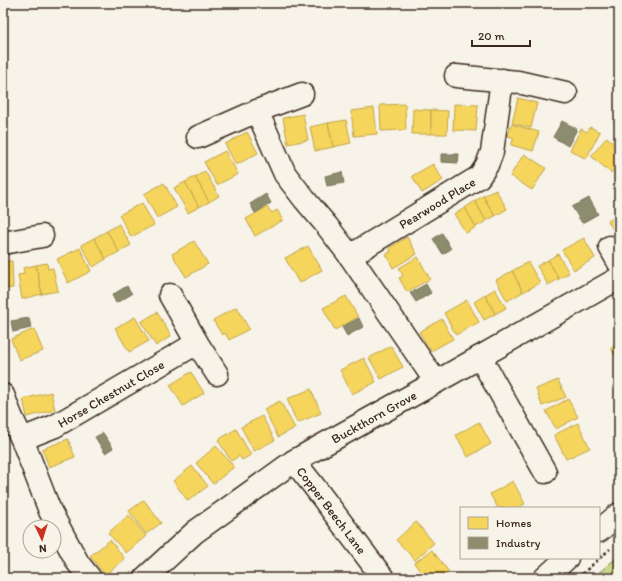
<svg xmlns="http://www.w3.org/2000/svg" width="622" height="581" font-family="Itim,sans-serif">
<rect width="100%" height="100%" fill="#f7f3e8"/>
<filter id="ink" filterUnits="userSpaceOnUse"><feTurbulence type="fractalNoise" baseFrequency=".025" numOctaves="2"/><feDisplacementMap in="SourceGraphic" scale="8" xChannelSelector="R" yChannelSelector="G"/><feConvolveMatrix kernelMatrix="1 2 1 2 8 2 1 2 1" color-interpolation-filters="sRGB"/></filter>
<g filter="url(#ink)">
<polygon fill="#c7d78b" stroke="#818054" points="619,556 619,578 592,578"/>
<g fill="#f6d55c" stroke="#bea249">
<polygon points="518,98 537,103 531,128 512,123"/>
<polygon points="405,104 406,130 381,131 380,105"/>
<polygon points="454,104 478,105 476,131 453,130"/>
<polygon points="374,108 377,134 354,136 351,111"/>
<polygon points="413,109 431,110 431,134 412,134"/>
<polygon points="431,110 448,111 447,134 431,134"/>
<polygon points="303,114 308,140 288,144 283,118"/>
<polygon points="346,120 351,143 333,147 328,123"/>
<polygon points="328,123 333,147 315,151 310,127"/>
<polygon points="511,124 539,132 533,151 511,145 514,138 508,136"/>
<polygon points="590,127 600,132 586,159 570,150 581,129 587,132"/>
<polygon points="247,132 258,153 236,165 225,144"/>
<polygon points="607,137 619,147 619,163 611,173 591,156"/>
<polygon points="225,151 238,174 217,185 204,162"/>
<polygon points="524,154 546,168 532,190 510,176"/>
<polygon points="433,164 443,180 422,193 412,176"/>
<polygon points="205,171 219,196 209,202 195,177"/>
<polygon points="195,177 209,202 199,207 185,182"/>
<polygon points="185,182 199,207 188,213 174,188"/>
<polygon points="164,183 177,207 157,218 144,194"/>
<polygon points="496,190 507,209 495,216 483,196"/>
<polygon points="483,196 495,216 486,221 475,201"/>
<polygon points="475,201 486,221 476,227 465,208"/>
<polygon points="142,203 154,225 131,237 119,215"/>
<polygon points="267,207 272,213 277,210 283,220 255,236 246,219"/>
<polygon points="465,208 476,227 466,233 454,214"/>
<polygon points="619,215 619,240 608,221"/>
<polygon points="119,224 131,245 119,252 107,231"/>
<polygon points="107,231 119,252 106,259 94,238"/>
<polygon points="407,237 417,254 393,268 386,254 391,252 389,248"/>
<polygon points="94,238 106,259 93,267 81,245"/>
<polygon points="584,238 595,258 574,270 562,250"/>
<polygon points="194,241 208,264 186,277 172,254"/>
<polygon points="308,246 322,270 299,283 285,258"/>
<polygon points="80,248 91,271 68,283 57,259"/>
<polygon points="558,254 569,273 559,279 548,260"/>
<polygon points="418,257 430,279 407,292 399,278 403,276 399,268"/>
<polygon points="548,260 559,279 548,285 537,266"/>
<polygon points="3,261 12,261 13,288 3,289"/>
<polygon points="528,262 540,283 523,292 512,271"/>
<polygon points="47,263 48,269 53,268 58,291 42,294 36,265"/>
<polygon points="36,265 42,294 22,299 18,275 24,274 23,268"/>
<polygon points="512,271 523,292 507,301 496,280"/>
<polygon points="495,289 506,308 495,314 485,295"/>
<polygon points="485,295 495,314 484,320 474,302"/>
<polygon points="346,296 358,317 335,330 323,308"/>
<polygon points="467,300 479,322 456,335 444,313"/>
<polygon points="237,307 249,329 229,340 225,333 222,335 213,320"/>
<polygon points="157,312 171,336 156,346 141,322"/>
<polygon points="135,317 149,341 129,352 115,328"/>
<polygon points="442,319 453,339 431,351 419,332"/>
<polygon points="34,329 43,351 19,360 11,339"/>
<polygon points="619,343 619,363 611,348"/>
<polygon points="391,346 403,367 381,379 369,358"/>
<polygon points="364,358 376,382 352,394 340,370"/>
<polygon points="191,372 204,393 183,406 170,385"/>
<polygon points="558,380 566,397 542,406 536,389"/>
<polygon points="311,389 321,413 297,423 287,399"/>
<polygon points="51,392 55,410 27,417 23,399"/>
<polygon points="568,399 578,417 556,429 546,411"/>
<polygon points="280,401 295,428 278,437 264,409"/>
<polygon points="262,416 275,440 254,451 241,427"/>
<polygon points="479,422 491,444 468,457 456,435"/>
<polygon points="578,423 590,448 566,459 554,435"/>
<polygon points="236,429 251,455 242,460 239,456 231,461 218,440"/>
<polygon points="68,439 75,457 49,467 42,449"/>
<polygon points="216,446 234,467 213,484 196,463"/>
<polygon points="192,466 208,486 188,501 173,481"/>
<polygon points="513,481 525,504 516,508 498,508 490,494"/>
<polygon points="144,500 161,523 146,534 129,511"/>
<polygon points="129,515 146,536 126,553 108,533"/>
<polygon points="416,522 434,543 415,560 396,540"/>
<polygon points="110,540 125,559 105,575 90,556"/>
<polygon points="432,550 449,572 442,578 425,578 414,563"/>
</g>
<g fill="#8c8c6e" stroke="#746f56">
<polygon points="562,121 577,129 568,146 553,137"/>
<polygon points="441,154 459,154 458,163 441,162"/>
<polygon points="342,172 344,183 327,186 325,176"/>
<polygon points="266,194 271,203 255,213 250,204"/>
<polygon points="589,198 598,214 582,223 572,207"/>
<polygon points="442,233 451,249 443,254 433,239"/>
<polygon points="426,284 431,293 416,302 410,293"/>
<polygon points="127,286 132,294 116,303 112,295"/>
<polygon points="29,318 31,328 13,332 11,321"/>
<polygon points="359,318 363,327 347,336 342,327"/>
<polygon points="103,433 113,448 105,453 95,437"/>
</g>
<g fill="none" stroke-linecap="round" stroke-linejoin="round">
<defs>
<g id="street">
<polyline points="456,76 518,82 566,93"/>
<polyline points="257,111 285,174 305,200 327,226 350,256 436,382"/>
<polyline points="198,137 257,111 302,94"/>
<polyline points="3,243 42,236"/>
<polyline points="610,247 619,263"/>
<path id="s1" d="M 350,256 L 479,177 L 487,165 L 492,152 L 502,80"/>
<polyline points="170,295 197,343 217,374"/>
<polyline points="480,357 545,472"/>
<polyline points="3,395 11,416 22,439 50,511 78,563 90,578"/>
<path id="s2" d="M 22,439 L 55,426 L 197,343"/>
<path id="s3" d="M 294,461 L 313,485 L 383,578"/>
<path id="s4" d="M 145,578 L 195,532 L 294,461 L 436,382 L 619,278"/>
</g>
<g id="secondary">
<polyline points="599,531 619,514"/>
<polyline points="545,578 567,558"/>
</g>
</defs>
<use href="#street" stroke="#3b2a1e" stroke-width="25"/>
<use href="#secondary" stroke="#3b2a1e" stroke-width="25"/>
<polyline stroke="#3b2a1e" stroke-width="2.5" stroke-dasharray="3 3" stroke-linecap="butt" points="582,574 610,549"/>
<use href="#street" stroke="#f7f3e8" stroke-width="22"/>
<use href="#secondary" stroke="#f7f3e8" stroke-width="22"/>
</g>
</g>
<g text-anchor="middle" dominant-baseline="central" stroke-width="4" stroke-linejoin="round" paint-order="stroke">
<g font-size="13" fill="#3b2a1e" stroke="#f7f3e8">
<text stroke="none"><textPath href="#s1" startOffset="102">Pearwood Place</textPath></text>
<text stroke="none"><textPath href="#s2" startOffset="100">Horse Chestnut Close</textPath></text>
<text stroke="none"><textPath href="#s4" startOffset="281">Buckthorn Grove</textPath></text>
<text stroke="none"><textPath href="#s3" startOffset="62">Copper Beech Lane</textPath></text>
</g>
</g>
<rect width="622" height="581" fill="none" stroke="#f7f3e8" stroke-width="16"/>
<rect x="8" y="8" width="606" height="565" fill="none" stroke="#3b2a1e" stroke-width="1.5" filter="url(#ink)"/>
<rect x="460" y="507" width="140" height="52" fill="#f7f3e8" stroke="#aca397"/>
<rect x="468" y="517" width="20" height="12" fill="#f6d55c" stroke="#aca397"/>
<text x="496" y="527" font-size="12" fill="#3b2a1e">Homes</text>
<rect x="468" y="537" width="20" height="12" fill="#8c8c6e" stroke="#aca397"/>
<text x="496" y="547" font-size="12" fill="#3b2a1e">Industry</text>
<g transform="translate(42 539) rotate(176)"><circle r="19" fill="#f7f3e8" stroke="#aca397"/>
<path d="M0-3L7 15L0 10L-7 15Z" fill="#c8321e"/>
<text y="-6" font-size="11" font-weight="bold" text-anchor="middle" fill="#3b2a1e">N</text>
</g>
<path d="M472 40v6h58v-6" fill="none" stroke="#3b2a1e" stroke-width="2"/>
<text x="478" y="40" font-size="12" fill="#3b2a1e" stroke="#f7f3e8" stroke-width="3" paint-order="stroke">20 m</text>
</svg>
